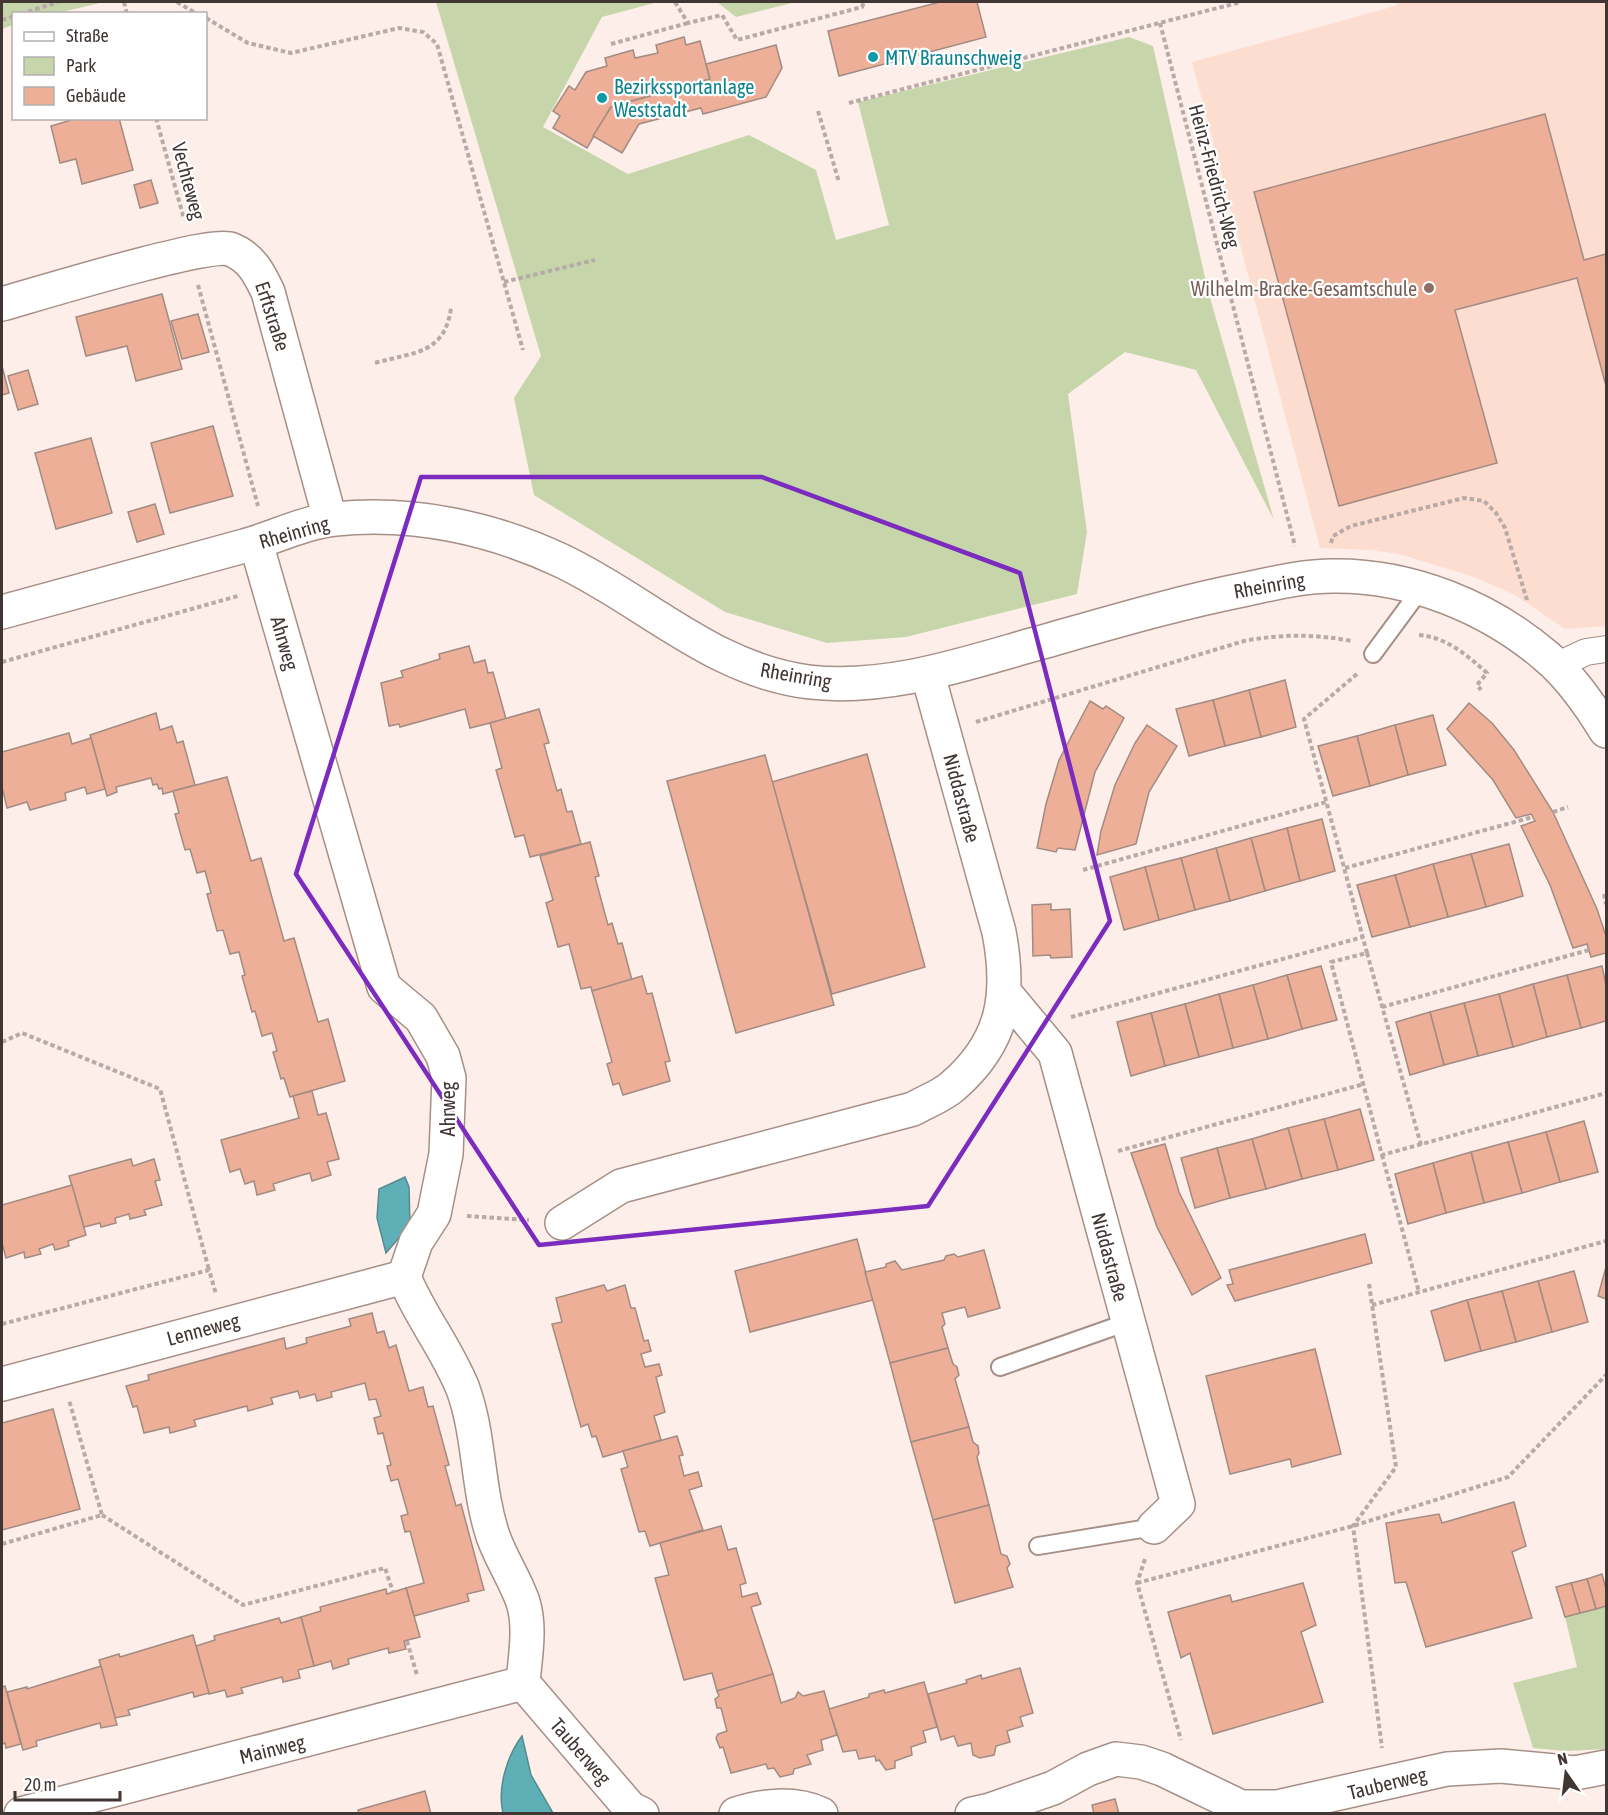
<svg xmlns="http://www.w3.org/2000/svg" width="1608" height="1815" font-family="'Asap Condensed',sans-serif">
<rect width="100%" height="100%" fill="#feeee9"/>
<polygon fill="#feddd1" points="1399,2 1606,2 1606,626 1565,629 1515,595 1474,577 1399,554 1372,550 1320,548 1192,62 1395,6"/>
<g fill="#c6d6aa">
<polygon points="2,2 104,2 58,13 14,14 13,25 2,29"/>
<polygon points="436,2 658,2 602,17 543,127 628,174 749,135 816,170 836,240 889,225 858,102 1129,37 1153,46 1208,291 1274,520 1196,370 1125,352 1068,394 1087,532 1077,594 906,637 827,643 725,612 534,495 514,398 541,356"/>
<polygon points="717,2 796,2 736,17"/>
<polygon points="1606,1606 1606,1749 1565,1751 1533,1748 1513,1683 1577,1667 1565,1617"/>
</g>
<g fill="#5eafb6" stroke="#558b8f" stroke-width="1.5">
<polygon points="405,1177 409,1187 410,1225 386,1253 377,1218 379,1189"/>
<path d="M 522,1736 L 531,1775 L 553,1813 L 503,1813 C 497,1788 507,1756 522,1736 Z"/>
</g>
<g fill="#eeaf98" stroke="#a28b82" stroke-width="1.5">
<polygon points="940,2 977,2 986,37 839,76 828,31"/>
<polygon points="684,37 686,45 700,41 710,79 611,107 587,148 553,128 560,116 553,111 569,86 575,90 586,72 607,66 605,58 633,50 635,58 658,53 656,45"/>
<polygon points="776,45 782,68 766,97 703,114 701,108 639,124 622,153 593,136 611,107 710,79 706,64"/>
<polygon points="1545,114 1584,260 1606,254 1606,386 1577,278 1455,310 1497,463 1339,506 1254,192"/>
<polygon points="78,118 119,118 133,170 82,184 76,159 60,163 51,126"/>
<polygon points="151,180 158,203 140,208 134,185"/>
<polygon points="162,294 182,369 136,381 127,346 86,356 76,317"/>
<polygon points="198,314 209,352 182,359 171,321"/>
<polygon points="2,366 9,393 2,395"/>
<polygon points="28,370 38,404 18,410 8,376"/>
<polygon points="213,426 233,496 170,513 151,443"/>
<polygon points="91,438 112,513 56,529 35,453"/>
<polygon points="155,504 164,534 137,542 128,512"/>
<polygon points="469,646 474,663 485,660 488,673 493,672 506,719 470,728 465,709 400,727 399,724 389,726 381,683 403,677 401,671 440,659 439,654"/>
<polygon points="1285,680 1296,727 1261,737 1249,690"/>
<polygon points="1249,690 1261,737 1225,746 1213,700"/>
<polygon points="1213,700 1225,746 1189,756 1176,709"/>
<polygon points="1090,701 1103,709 1106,706 1124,718 1095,772 1075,850 1058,848 1056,852 1037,848 1046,804 1059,760"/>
<polygon points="1469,703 1492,723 1514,750 1553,812 1597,909 1606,936 1606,953 1591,957 1587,944 1573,948 1550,885 1521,826 1535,821 1531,814 1516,818 1493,780 1447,729"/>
<polygon points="539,709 549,743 544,744 557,791 561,789 567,812 572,811 581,844 530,857 524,835 515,837 496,770 502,768 490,723"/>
<polygon points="156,713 160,730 172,726 177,743 183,741 195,785 163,794 162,788 159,789 157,784 153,785 151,778 116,787 117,792 107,796 90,735"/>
<polygon points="1433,715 1446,765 1408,775 1395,725"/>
<polygon points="1147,725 1177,746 1149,792 1136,844 1097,855 1101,831 1115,785 1135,743"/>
<polygon points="1395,725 1408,775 1370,786 1357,736"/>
<polygon points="69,733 72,744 91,738 105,789 87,794 85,787 65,793 66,800 30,810 27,802 7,808 2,787 2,752"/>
<polygon points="1357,736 1370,786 1333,796 1318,746"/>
<polygon points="867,754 925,967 832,994 772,782"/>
<polygon points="765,755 834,1005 736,1033 667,781"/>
<polygon points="227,777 251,861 261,858 284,941 294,938 318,1022 328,1019 345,1081 290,1097 284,1078 281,1079 273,1052 277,1051 272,1033 262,1036 255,1011 252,1012 242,976 245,975 239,952 230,954 223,930 217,931 207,894 211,893 205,871 197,873 190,849 185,850 175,814 179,813 173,791"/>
<polygon points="1322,819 1335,871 1300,881 1287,828"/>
<polygon points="1287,828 1300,881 1265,891 1251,838"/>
<polygon points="1251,838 1265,891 1230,901 1216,848"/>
<polygon points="590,842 599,876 595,877 608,925 612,923 618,944 622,943 632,980 592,991 591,987 581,989 569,944 558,947 546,903 553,900 540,856"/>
<polygon points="1509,844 1523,896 1486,907 1471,854"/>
<polygon points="1216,848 1230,901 1195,910 1181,858"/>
<polygon points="1471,854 1486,907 1448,917 1433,864"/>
<polygon points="1181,858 1195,910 1159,920 1145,867"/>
<polygon points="1433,864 1448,917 1410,927 1395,875"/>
<polygon points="1145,867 1159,920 1124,930 1110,877"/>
<polygon points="1395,875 1410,927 1372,937 1357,885"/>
<polygon points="1051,904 1051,910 1070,909 1072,957 1051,958 1050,955 1033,956 1032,905"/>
<polygon points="1321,966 1337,1020 1302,1029 1287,975"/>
<polygon points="1602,966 1606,985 1606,1021 1581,1028 1567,975"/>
<polygon points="1287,975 1302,1029 1268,1039 1253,985"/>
<polygon points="1567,975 1581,1028 1547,1037 1533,984"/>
<polygon points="642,976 647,994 652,993 670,1061 665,1062 670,1081 623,1095 619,1083 613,1085 607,1064 612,1062 592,991"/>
<polygon points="1533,984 1547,1037 1513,1047 1499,994"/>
<polygon points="1253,985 1268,1039 1233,1048 1219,994"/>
<polygon points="1219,994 1233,1048 1199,1057 1185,1004"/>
<polygon points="1499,994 1513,1047 1478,1056 1464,1003"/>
<polygon points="1464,1003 1478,1056 1444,1065 1430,1012"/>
<polygon points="1185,1004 1199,1057 1165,1066 1151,1013"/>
<polygon points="1430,1012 1444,1065 1410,1075 1396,1022"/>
<polygon points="1151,1013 1165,1066 1131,1076 1117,1022"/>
<polygon points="312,1091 318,1115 326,1113 339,1159 327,1162 331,1175 312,1181 310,1173 299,1176 273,1184 275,1190 257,1195 254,1181 245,1184 240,1169 230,1172 221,1140 299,1118 293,1096"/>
<polygon points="1360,1109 1374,1160 1338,1170 1324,1119"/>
<polygon points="1324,1119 1338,1170 1302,1179 1288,1128"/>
<polygon points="1584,1121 1598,1172 1560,1182 1546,1132"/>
<polygon points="1288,1128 1302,1179 1266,1189 1252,1139"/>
<polygon points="1546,1132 1560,1182 1522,1193 1508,1142"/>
<polygon points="1252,1139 1266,1189 1230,1198 1217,1148"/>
<polygon points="1508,1142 1522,1193 1484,1203 1471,1152"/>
<polygon points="1165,1144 1179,1192 1221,1278 1192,1295 1157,1227 1131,1153"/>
<polygon points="1217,1148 1230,1198 1195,1208 1181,1158"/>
<polygon points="1471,1152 1484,1203 1446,1213 1433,1163"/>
<polygon points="131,1159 133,1166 154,1159 160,1180 155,1181 162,1205 144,1210 146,1215 130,1219 129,1214 115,1218 116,1223 101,1227 100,1223 84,1227 69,1176"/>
<polygon points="1433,1163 1446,1213 1408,1224 1395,1174"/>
<polygon points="72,1185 86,1235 68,1241 69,1246 55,1250 53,1244 39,1249 41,1254 25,1258 24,1252 6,1258 2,1243 2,1205"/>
<polygon points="1365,1234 1372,1263 1235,1301 1227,1285 1233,1284 1229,1270"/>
<polygon points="857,1239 873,1300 750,1332 735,1271"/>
<polygon points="984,1250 1000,1308 968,1317 965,1307 942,1313 945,1324 942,1327 948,1348 890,1363 865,1272 886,1267 886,1264 895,1261 902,1270 944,1260 946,1256 954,1254 958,1257"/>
<polygon points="1606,1267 1606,1299 1598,1296"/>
<polygon points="1574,1271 1588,1322 1552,1332 1538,1281"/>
<polygon points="1538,1281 1552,1332 1516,1342 1502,1291"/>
<polygon points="604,1285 607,1291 625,1285 631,1308 635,1308 644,1341 648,1340 651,1351 641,1354 645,1367 659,1364 662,1375 656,1377 665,1412 654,1416 661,1440 603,1457 596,1436 592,1437 588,1424 581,1427 552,1324 562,1322 556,1298"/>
<polygon points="1502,1291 1516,1342 1481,1351 1467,1300"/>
<polygon points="1467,1300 1481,1351 1445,1361 1431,1311"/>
<polygon points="372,1313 377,1333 384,1331 389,1348 396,1345 409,1391 423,1387 428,1407 433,1406 449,1465 445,1466 456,1506 461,1504 484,1590 467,1594 469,1601 414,1616 406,1588 424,1583 410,1531 405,1532 401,1516 408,1514 398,1479 391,1481 387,1466 391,1465 383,1433 378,1434 374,1418 381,1416 376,1399 369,1400 365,1383 331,1392 332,1397 317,1401 315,1394 300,1398 298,1391 271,1398 273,1404 248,1411 247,1406 194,1420 196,1426 170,1433 169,1427 144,1433 137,1406 133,1407 126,1386 149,1380 148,1375 284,1338 286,1349 307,1343 306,1338 351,1326 349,1319"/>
<polygon points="948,1348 953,1364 957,1367 959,1375 955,1379 969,1427 911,1442 890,1363"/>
<polygon points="1315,1349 1341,1454 1292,1467 1290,1459 1230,1474 1206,1376"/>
<polygon points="53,1409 80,1509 2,1530 2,1423"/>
<polygon points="969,1427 973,1442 978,1446 979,1453 977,1457 989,1505 933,1520 911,1442"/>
<polygon points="677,1436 683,1455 679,1456 684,1476 698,1472 702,1486 689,1490 703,1530 650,1546 645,1531 639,1532 621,1469 628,1467 623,1451"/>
<polygon points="1514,1502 1526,1546 1512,1552 1532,1618 1426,1647 1406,1582 1395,1583 1386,1523 1439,1514 1442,1523"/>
<polygon points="989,1505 1001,1554 1007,1556 1010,1564 1007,1568 1013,1587 955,1603 933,1520"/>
<polygon points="721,1526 728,1550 736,1548 746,1583 740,1585 742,1597 757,1593 761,1604 751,1607 773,1674 717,1691 712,1673 684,1680 655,1578 669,1575 660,1543"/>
<polygon points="1602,1574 1606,1589 1606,1606 1596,1609 1587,1579"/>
<polygon points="1587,1579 1596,1609 1580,1613 1571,1583"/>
<polygon points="1303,1583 1316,1625 1301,1632 1323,1702 1213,1734 1190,1653 1181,1658 1168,1612 1230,1595 1232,1602"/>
<polygon points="1571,1583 1580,1613 1565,1617 1556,1587"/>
<polygon points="406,1588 420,1637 404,1641 406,1649 389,1653 388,1648 348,1659 349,1664 333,1669 331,1661 314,1666 301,1617 321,1611 320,1607 386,1589 387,1594"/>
<polygon points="301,1617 314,1666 298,1670 300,1678 283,1682 282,1677 241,1688 243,1693 227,1697 225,1690 209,1694 196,1646 215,1640 214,1636 279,1618 281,1623"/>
<polygon points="193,1635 209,1693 194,1697 193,1692 128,1710 130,1715 115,1718 99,1660 119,1654 120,1657"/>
<polygon points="101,1666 117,1725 101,1728 100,1723 36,1741 37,1746 23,1750 7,1692 27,1687 27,1689"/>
<polygon points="1020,1668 1033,1713 1020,1717 1023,1726 1007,1731 1010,1742 996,1746 994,1755 980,1758 973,1755 971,1743 958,1746 954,1736 941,1740 928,1694 967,1683 966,1680 981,1675 982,1679"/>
<polygon points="773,1674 781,1703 795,1698 798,1692 803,1696 824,1691 837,1735 821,1740 823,1750 807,1755 811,1764 794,1769 793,1774 780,1777 774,1768 768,1769 766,1764 731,1773 723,1747 720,1748 716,1738 718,1734 727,1731 721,1708 717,1708 715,1699 719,1696 717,1691"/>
<polygon points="924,1682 937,1727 923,1731 926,1742 911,1747 912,1755 895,1761 895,1768 886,1770 879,1760 876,1761 875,1756 859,1759 856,1750 843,1752 829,1709 869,1697 869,1694 884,1690 885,1693"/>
<polygon points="5,1686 21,1744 6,1748 5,1743 2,1744 2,1687"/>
<polygon points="425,1791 431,1814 359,1814 358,1810"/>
<polygon points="1115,1799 1119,1814 1094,1814 1092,1805"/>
</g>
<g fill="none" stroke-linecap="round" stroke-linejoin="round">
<defs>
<g id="service">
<polyline points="1373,654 1421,589"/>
<polyline points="1000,1367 1128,1322"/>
<polyline points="1038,1546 1154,1527"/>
</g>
<polyline id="pedestrian" points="1556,666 1586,652 1606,649"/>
<g id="minor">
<path d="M 2,304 C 34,295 210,241 230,249 C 251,257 259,273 268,292 L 330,519"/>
<path d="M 256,543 L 384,987 L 421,1018 L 443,1056 L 449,1078 L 446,1154 L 434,1214 L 416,1242 L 404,1277 C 420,1316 447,1349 463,1389 C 480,1436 477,1488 493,1536 C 501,1559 515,1579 523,1602 C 531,1628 525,1657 523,1683"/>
<path d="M 2,612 C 82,590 163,568 244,546 C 273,538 305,522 335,519 C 413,511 492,528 562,561 C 646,601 713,670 809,682 C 882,690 952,668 1021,648 C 1096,627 1171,604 1247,589 C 1275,583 1304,576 1333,576 C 1410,575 1489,607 1547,657 C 1571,677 1590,705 1606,731"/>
<polyline points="1005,993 1055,1053 1178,1504 1154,1527"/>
<path d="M 562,1223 L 621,1186 L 913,1109 C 925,1102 942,1096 953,1086 C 1004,1042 1011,995 999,932 L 928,675"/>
<polyline points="2,1384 404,1277"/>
<polyline points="523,1683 630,1808 642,1814"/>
<polyline points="21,1814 523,1683"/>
<path d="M 736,1814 C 762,1805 795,1802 821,1814"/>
<polyline points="972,1814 990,1810 1053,1788 1088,1769 1116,1759 1141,1762 1162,1769 1241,1807 1277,1807 1447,1769 1501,1766 1575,1773 1606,1767"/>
</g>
</defs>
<use href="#service" stroke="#a68f86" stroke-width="20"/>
<use href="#pedestrian" stroke="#a68f86" stroke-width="28"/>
<use href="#minor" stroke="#a68f86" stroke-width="36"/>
<g stroke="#b8aaa6" stroke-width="4" stroke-dasharray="4.5 3" stroke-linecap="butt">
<polyline points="124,2 127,14"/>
<polyline points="177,2 197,14"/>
<polyline points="675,2 688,23 722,15 737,40 862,7 864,2"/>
<polyline points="21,14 58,2"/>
<polyline points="206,18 248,43 291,53 399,28 423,32 437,44 523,350"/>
<polyline points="2,20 14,16"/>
<polyline points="1160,23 1295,546"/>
<polyline points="611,44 688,23"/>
<polyline points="849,103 1241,2"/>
<polyline points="818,111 839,182"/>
<polyline points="156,118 184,219"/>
<polyline points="504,282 595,260"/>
<polyline points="198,285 258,506"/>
<path d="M 375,363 C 414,352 445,354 451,308"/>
<polyline points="1331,543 1333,536 1351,526 1464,498 1484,501 1496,513 1505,528 1527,600"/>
<path d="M 1419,635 C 1446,637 1467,655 1487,673 L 1477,685 L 1481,690"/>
<polyline points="2,662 238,596"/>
<polyline points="1357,674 1304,719 1367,953"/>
<path d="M 976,722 L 1244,641 C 1281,634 1315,634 1352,641"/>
<polyline points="1553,812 1568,807"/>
<polyline points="1345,868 1533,817"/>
<polyline points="1083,870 1326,802"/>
<polyline points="1604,894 1606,904"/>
<polyline points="1382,1007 1589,950"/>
<polyline points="1071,1017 1363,937"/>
<polyline points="2,1042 22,1033 160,1089 209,1270"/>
<polyline points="1421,1145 1367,953 1331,962 1382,1155 1606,1093"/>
<polyline points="1118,1151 1364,1084"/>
<polyline points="1382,1155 1419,1292"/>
<polyline points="467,1216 529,1220"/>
<polyline points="1369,1284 1396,1467 1353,1526 1382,1748"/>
<polyline points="1372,1305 1606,1241"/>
<polyline points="2,1324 209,1270 216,1294"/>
<polyline points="102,1515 243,1605 385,1568 393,1592"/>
<polyline points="2,1544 102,1515 69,1400"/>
<polyline points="1145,1559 1137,1583 1181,1740"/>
<polyline points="1137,1583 1353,1526 1508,1477 1606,1375"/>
<polyline points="407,1641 417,1675"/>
</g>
<use href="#service" stroke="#fff" stroke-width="16"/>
<use href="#pedestrian" stroke="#fff" stroke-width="26"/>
<use href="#minor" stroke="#fff" stroke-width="33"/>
</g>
<path fill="none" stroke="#7b2cbf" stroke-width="4.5" stroke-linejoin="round" d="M 421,477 L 762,477 L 1020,573 L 1110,921 L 928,1206 L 539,1245 L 296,874 Z"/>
<g fill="#0f9aa8" stroke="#fff" stroke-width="2">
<circle cx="873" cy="57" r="6"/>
<circle cx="602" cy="98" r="6"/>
</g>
<circle fill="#8d6e63" stroke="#fff" stroke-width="2" cx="1429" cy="288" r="6"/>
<g text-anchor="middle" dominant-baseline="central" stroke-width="4.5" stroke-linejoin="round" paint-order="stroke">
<g font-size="20" fill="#0d838f" stroke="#fff" text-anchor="start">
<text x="885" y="57">MTV Braunschweig</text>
<text x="614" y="86">Bezirkssportanlage<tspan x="614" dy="23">Weststadt</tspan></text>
</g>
<g font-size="20" fill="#403633" stroke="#fff">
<text transform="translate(1215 176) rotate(75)">Heinz-Friedrich-Weg</text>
<text transform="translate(189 181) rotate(75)">Vechteweg</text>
<text transform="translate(273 316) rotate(72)">Erftstraße</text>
<text transform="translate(294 532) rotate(-16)">Rheinring</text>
<text transform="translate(1269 585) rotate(-10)">Rheinring</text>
<text transform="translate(285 643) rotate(74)">Ahrweg</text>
<text transform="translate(796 675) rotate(10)">Rheinring</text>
<text transform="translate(962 798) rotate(75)">Niddastraße</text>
<text transform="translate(447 1109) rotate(-90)">Ahrweg</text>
<text transform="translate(1110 1257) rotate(75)">Niddastraße</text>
<text transform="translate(203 1329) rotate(-15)">Lenneweg</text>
<text transform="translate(272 1749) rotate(-14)">Mainweg</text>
<text transform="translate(581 1751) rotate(49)">Tauberweg</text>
<text transform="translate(1387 1783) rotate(-14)">Tauberweg</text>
</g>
<g font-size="20" fill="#785e54" stroke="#fff" text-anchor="end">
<text x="1417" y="288">Wilhelm-Bracke-Gesamtschule</text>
</g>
</g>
<rect width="1608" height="1815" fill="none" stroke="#403633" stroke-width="6"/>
<rect x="12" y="12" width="195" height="108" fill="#ffffff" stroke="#b3afad" stroke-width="1.5"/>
<rect x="24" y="32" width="30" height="9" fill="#ffffff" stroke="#b3afad" stroke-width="1.5"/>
<text x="66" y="42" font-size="18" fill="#403633">Straße</text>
<rect x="24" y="57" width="30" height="18" fill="#c6d6aa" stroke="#b3afad" stroke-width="1.5"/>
<text x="66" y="72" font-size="18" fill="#403633">Park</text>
<rect x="24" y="87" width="30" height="18" fill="#eeaf98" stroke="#b3afad" stroke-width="1.5"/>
<text x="66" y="102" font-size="18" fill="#403633">Gebäude</text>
<g transform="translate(1566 1773) rotate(346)" stroke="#ffffff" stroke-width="4.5" paint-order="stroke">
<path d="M0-4.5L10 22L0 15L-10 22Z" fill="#403633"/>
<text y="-9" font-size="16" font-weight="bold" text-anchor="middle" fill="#403633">N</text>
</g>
<path d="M15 1791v9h105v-9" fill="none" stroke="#403633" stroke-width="3"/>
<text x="24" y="1791" font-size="18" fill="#403633" stroke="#ffffff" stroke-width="4.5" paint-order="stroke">20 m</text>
</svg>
